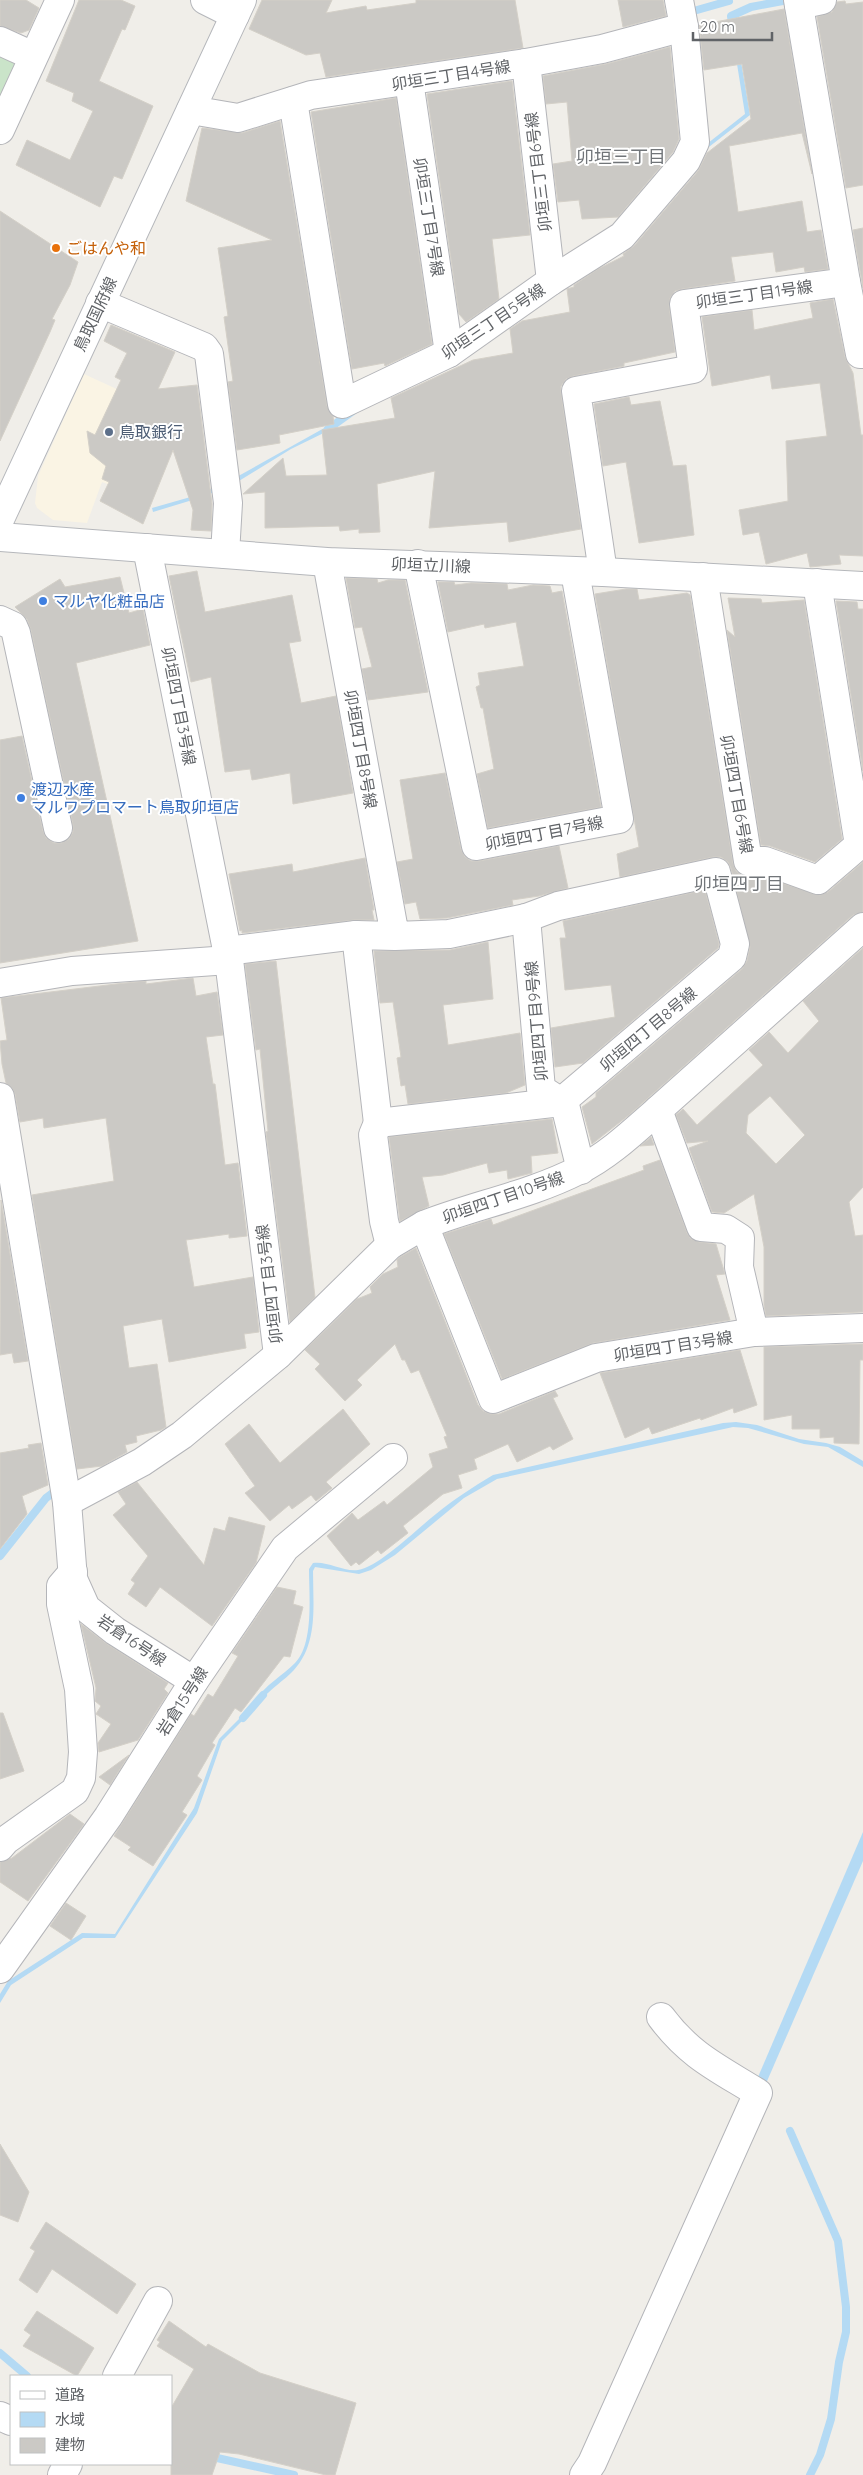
<svg xmlns="http://www.w3.org/2000/svg" width="863" height="2475" font-family="Quicksand,'Noto Sans JP',sans-serif">
<rect width="100%" height="100%" fill="#f0eee9"/>
<polygon fill="#faf4e4" points="84,374 158,408 123,490 102,482 87,523 53,520 37,508 35,503 38,476"/>
<polygon fill="#cae4c9" points="0,48 23,59 0,111"/>
<g fill="#b4daf4">
<polygon points="729,14 733,14 750,115 705,150 703,147 745,114"/>
<polygon points="335,422 338,426 291,449 234,484 233,479"/>
<polygon points="216,486 217,491 199,498 153,512 152,508 201,494"/>
<path d="M 736,1422 L 757,1425 L 799,1439 L 826,1443 L 840,1447 L 863,1461 L 863,1467 L 828,1447 L 804,1444 L 748,1428 L 733,1427 L 497,1479 L 464,1498 L 395,1555 L 371,1570 L 359,1574 L 315,1567 L 313,1571 C 313,1607 319,1647 290,1674 C 279,1684 268,1691 259,1703 L 255,1701 C 265,1685 282,1676 295,1663 C 314,1644 309,1595 309,1569 L 313,1563 C 328,1561 343,1572 358,1570 C 379,1567 418,1528 436,1514 C 454,1499 473,1487 493,1475 L 723,1423 Z"/>
<polygon points="248,1710 251,1712 222,1741 197,1813 115,1938 83,1938 11,1985 0,2003 0,1994 8,1981 82,1933 115,1934 194,1808 219,1739"/>
<polygon points="863,1832 863,1861 764,2088 755,2084"/>
</g>
<g fill="none" stroke-linecap="round" stroke-linejoin="round">
<g stroke="#b4daf4" stroke-width="8">
<polyline points="690,12 729,1"/>
<polyline points="732,24 731,16 751,7 788,0"/>
<polyline points="328,429 353,411"/>
<polyline points="0,1556 46,1498 54,1492"/>
<polyline points="243,1718 263,1695"/>
<polyline points="790,2131 838,2241 846,2307 846,2332 839,2362 831,2419 820,2455 810,2475"/>
<polyline points="0,2353 27,2376"/>
<polyline points="208,2456 294,2475"/>
</g>
</g>
<g fill="#cbc9c5" stroke="#d4d0c8" fill-rule="evenodd">
<polygon points="0,0 26,0 39,8 29,30 21,33 0,26"/>
<polygon points="79,0 121,0 135,6 125,30 122,29 99,81 153,106 122,179 114,176 100,207 16,165 27,140 70,160 93,111 72,101 74,93 46,81"/>
<polygon points="262,0 332,0 326,13 366,6 367,10 416,3 416,0 515,0 523,48 326,77 320,53 306,55 249,29"/>
<polygon points="618,0 663,0 666,16 623,27"/>
<polygon points="845,1 846,4 863,2 863,185 846,188 817,17 832,12 837,2"/>
<polygon points="784,9 812,174 802,133 729,146 738,212 802,201 807,232 821,230 828,269 805,272 804,267 776,272 773,252 731,257 735,281 682,289 675,291 670,298 669,306 675,352 624,363 624,366 573,376 566,379 561,386 561,393 581,529 509,542 507,522 429,528 435,471 377,484 380,532 359,533 359,529 340,531 339,526 265,528 265,492 243,494 283,458 286,476 327,475 322,430 395,418 391,398 473,360 513,353 510,329 522,321 570,312 567,289 574,287 574,285 598,269 624,256 623,254 634,246 698,171 707,153 751,119 742,64 704,70 699,25"/>
<polygon points="670,47 679,139 673,152 618,217 582,219 579,200 558,202 553,164 572,161 567,102 546,104 543,76 606,64"/>
<polygon points="512,81 530,235 492,239 499,299 466,322 459,314 427,94"/>
<polygon points="396,98 432,344 385,366 384,363 352,369 311,112"/>
<polygon points="280,121 327,406 333,416 334,424 279,435 280,443 237,450 228,382 233,381 224,317 228,316 218,248 272,240 186,201 202,128 242,133"/>
<polygon points="0,211 78,262 70,285 52,319 55,320 50,332 0,441"/>
<polygon points="863,228 863,288 853,230"/>
<polygon points="833,299 845,357 853,373 861,435 863,435 863,556 839,555 841,564 810,567 807,553 766,564 759,532 743,535 739,510 788,501 786,441 827,436 820,383 772,389 770,375 712,386 702,317 752,310 754,330 813,318 810,303"/>
<polygon points="111,325 175,352 158,389 197,385 212,504 211,531 191,530 193,510 173,450 143,524 100,501 109,482 102,479 106,466 90,453 87,431 95,435 121,380 115,377 127,353 104,341"/>
<polygon points="629,397 631,405 660,401 673,466 686,465 694,535 639,543 626,462 603,466 594,404"/>
<polygon points="197,571 205,612 292,595 301,641 289,643 301,703 336,696 353,793 293,804 290,773 252,780 250,769 225,772 211,677 191,682 169,576"/>
<polygon points="120,577 129,613 143,609 150,645 76,663 138,941 0,963 0,740 22,736 43,831 46,838 54,843 62,843 69,839 73,832 73,825 31,630 27,619 15,607 60,579 65,587"/>
<polygon points="346,578 377,579 378,583 388,580 405,580 428,692 368,700 362,669 372,667 362,627 355,628"/>
<polygon points="438,582 454,582 455,585 471,583 507,584 508,590 533,585 550,586 552,593 562,591 601,807 488,828 477,774 494,769 483,708 481,708 476,687 480,685 478,673 524,666 516,622 485,628 484,624 448,632"/>
<polygon points="626,589 637,589 639,600 687,593 690,595 733,863 736,871 741,875 762,877 820,895 828,892 863,862 863,912 853,915 629,1115 592,1144 582,1107 596,1097 596,1093 742,969 747,961 750,947 731,868 728,862 721,857 713,857 620,877 617,854 639,847 595,594"/>
<polygon points="728,598 761,599 762,603 804,600 842,839 815,862 770,846 761,845 727,630 735,637"/>
<polygon points="836,601 857,602 858,609 863,609 863,771"/>
<polygon points="445,773 461,849 465,857 471,861 479,861 559,846 568,888 539,896 512,900 513,905 447,918 420,919 416,902 405,904 397,862 413,859 400,780"/>
<polygon points="365,858 374,910 372,910 374,920 354,920 242,933 242,930 240,931 229,874 292,864 293,872"/>
<polygon points="705,890 719,944 718,948 583,1063 555,1067 551,1028 615,1017 611,985 565,990 560,938 566,938 563,921"/>
<polygon points="488,942 493,999 443,1005 448,1045 520,1033 525,1085 506,1093 408,1104 405,1085 401,1086 397,1058 401,1057 393,1002 380,1003 374,951 450,950"/>
<path d="M 863,948 L 863,1187 L 849,1202 L 855,1236 L 863,1235 L 863,1312 L 766,1316 L 764,1305 L 764,1247 L 754,1194 L 724,1213 L 712,1212 L 689,1148 L 708,1141 L 687,1143 L 676,1115 L 683,1109 L 697,1125 L 763,1065 L 749,1050 L 769,1032 L 788,1053 L 819,1021 L 803,1001 ZM 770,1096 L 805,1135 L 776,1164 L 746,1133 L 748,1115 Z"/>
<polygon points="276,961 315,1297 290,1322 266,1132 268,1131 260,1049 256,1050 245,964"/>
<polygon points="193,978 196,996 217,992 223,1035 206,1037 213,1084 215,1084 225,1165 238,1163 247,1236 229,1238 229,1234 186,1240 194,1287 253,1277 259,1332 244,1334 246,1348 169,1362 162,1319 123,1326 129,1368 157,1364 166,1427 161,1430 136,1436 137,1442 125,1445 127,1452 102,1466 77,1469 32,1195 114,1181 106,1118 44,1128 43,1118 20,1122 15,1094 12,1088 6,1083 2,1064 0,1041 7,1040 1,998 116,984 146,981 146,984"/>
<polygon points="552,1119 558,1153 531,1156 532,1173 508,1179 507,1170 489,1173 487,1163 443,1175 422,1177 429,1206 400,1221 389,1137"/>
<polygon points="651,1137 654,1145 640,1146 650,1138"/>
<polygon points="660,1160 687,1233 691,1239 699,1242 716,1244 725,1274 716,1275 730,1320 593,1343 502,1379 444,1234 491,1219 493,1225 644,1170 643,1166"/>
<polygon points="1,1200 28,1361 14,1363 12,1353 0,1355"/>
<polygon points="416,1248 478,1405 483,1411 490,1414 499,1414 555,1391 558,1396 553,1398 573,1439 553,1450 550,1446 517,1462 508,1444 474,1459 477,1469 458,1475 462,1488 443,1494 403,1526 408,1533 381,1554 378,1550 359,1565 356,1562 351,1566 327,1536 352,1513 358,1520 384,1501 387,1505 433,1467 429,1454 448,1448 444,1437 447,1436 419,1370 411,1373 405,1360 402,1360 395,1344 357,1380 362,1385 345,1401 315,1369 320,1364 305,1350 357,1299 372,1293 370,1287 383,1274 398,1267 397,1260 400,1257"/>
<polygon points="863,1344 863,1360 860,1360 859,1444 834,1443 834,1437 820,1438 820,1429 792,1429 792,1415 764,1420 764,1347"/>
<polygon points="740,1350 757,1405 734,1413 733,1408 701,1420 700,1418 652,1434 649,1427 625,1438 600,1373"/>
<polygon points="343,1409 370,1444 326,1482 332,1488 316,1501 311,1495 292,1509 289,1505 270,1521 245,1493 255,1486 225,1444 249,1424 280,1463"/>
<polygon points="41,1443 48,1485 22,1496 27,1514 0,1549 0,1453 29,1448 28,1445"/>
<polygon points="137,1482 204,1565 214,1528 225,1531 229,1517 265,1526 256,1563 212,1626 160,1587 146,1607 128,1594 135,1583 131,1580 148,1556 113,1515 126,1504 118,1492"/>
<polygon points="277,1587 296,1591 293,1604 303,1607 290,1657 284,1656 241,1712 235,1708 212,1743 215,1745 197,1776 202,1780 182,1812 187,1815 153,1866 128,1850 131,1847 114,1836 191,1714 194,1716 208,1694 213,1697 238,1656 232,1653"/>
<polygon points="81,1624 107,1644 168,1683 164,1689 168,1693 138,1740 99,1752 98,1743 111,1724 96,1714 101,1706 95,1701 96,1688"/>
<polygon points="0,1713 3,1713 24,1771 0,1779"/>
<polygon points="129,1755 110,1785 99,1777"/>
<polygon points="70,1814 84,1824 28,1901 0,1882 0,1862 12,1858"/>
<polygon points="66,1903 86,1916 71,1940 50,1926"/>
<polygon points="0,2144 29,2192 18,2222 0,2215"/>
<polygon points="46,2222 136,2284 117,2314 52,2269 37,2293 19,2280 35,2251 30,2248"/>
<polygon points="37,2311 94,2348 77,2376 23,2346 31,2335 24,2330"/>
<polygon points="169,2321 206,2347 208,2344 260,2373 356,2403 335,2475 326,2475 239,2454 220,2452 212,2475 171,2475 171,2408 194,2369 157,2346 160,2342 157,2340"/>
</g>
<g fill="none" stroke-linecap="round" stroke-linejoin="round">
<defs>
<g id="street">
<polyline points="799,5 822,0"/>
<polyline points="0,41 33,56"/>
<polyline points="526,63 551,281"/>
<polyline points="409,81 449,353"/>
<polyline points="293,101 342,404 449,353 551,281 622,236 686,161 695,142 684,27"/>
<polyline points="191,110 238,118 311,95 526,63 602,49 684,27 679,0"/>
<polyline points="0,130 60,0"/>
<polyline points="846,282 860,354 863,354"/>
<polyline points="100,303 204,347 209,354 228,503 225,554"/>
<polyline points="147,548 229,960 278,1355 390,1245 424,1225 493,1399 596,1358 754,1332 863,1328"/>
<polyline points="327,562 395,936 356,935 378,1123 561,1102 732,957 735,944 716,872 558,906 526,918 449,934 395,936"/>
<polyline points="418,564 476,846 619,819 575,572"/>
<polyline points="603,572 576,391 693,369 684,304 846,282 798,0"/>
<polyline points="703,577 748,861 765,861 818,880 859,845 817,583"/>
<polyline points="0,620 13,626 16,633 58,828"/>
<polyline points="526,918 541,1089 561,1102 566,1109 581,1170"/>
<polyline points="227,951 356,935"/>
<polyline points="0,983 72,971 229,960"/>
<polyline points="0,1097 67,1502 73,1579 86,1608 115,1631 194,1681"/>
<polyline points="658,1110 863,927"/>
<polyline points="378,1123 373,1135 384,1221 390,1245"/>
<path d="M 424,1225 C 475,1205 530,1195 579,1170 C 608,1156 634,1131 658,1110 L 701,1227 L 726,1229 L 740,1238 L 739,1267 L 754,1332"/>
<polyline points="67,1502 142,1462 182,1435 278,1355"/>
<polyline points="0,1847 6,1840 75,1791 81,1778 83,1752 79,1689 61,1604 61,1586 73,1572"/>
<polyline points="0,1969 108,1817 194,1681 285,1548 393,1458"/>
<polyline points="117,2376 158,2301"/>
<polyline points="0,2416 11,2421"/>
<polyline points="62,2475 68,2464"/>
<path d="M 584,2475 L 592,2463 L 758,2093 C 718,2068 690,2056 661,2017"/>
</g>
<g id="secondary">
<polyline points="205,0 235,15"/>
<polyline points="0,519 242,0"/>
<polyline points="0,537 327,562 603,572 863,586"/>
</g>
</defs>
<use href="#street" stroke="#b4b5b9" stroke-width="30"/>
<use href="#secondary" stroke="#b5b7bb" stroke-width="30"/>
<use href="#street" stroke="#fff" stroke-width="28"/>
<use href="#secondary" stroke="#fff" stroke-width="28"/>
</g>
<circle fill="#e8710a" stroke="#fff" stroke-width="2" cx="56" cy="248" r="5"/>
<circle fill="#5c6f8a" stroke="#fff" stroke-width="2" cx="109" cy="432" r="5"/>
<g fill="#3f7fe0" stroke="#fff" stroke-width="2">
<circle cx="43" cy="601" r="5"/>
<circle cx="21" cy="798" r="5"/>
</g>
<g text-anchor="middle" dominant-baseline="central" stroke-width="4" stroke-linejoin="round" paint-order="stroke">
<g font-size="16" fill="#606367" stroke="#fff">
<text transform="translate(451 75) rotate(-9)">卯垣三丁目4号線</text>
<text transform="translate(538 172) rotate(-97)">卯垣三丁目6号線</text>
<text transform="translate(429 217) rotate(81)">卯垣三丁目7号線</text>
<text transform="translate(754 294) rotate(-8)">卯垣三丁目1号線</text>
<text transform="translate(95 314) rotate(-65)">鳥取国府線</text>
<text transform="translate(493 321) rotate(-34)">卯垣三丁目5号線</text>
<text transform="translate(431 565) rotate(2)">卯垣立川線</text>
<text transform="translate(179 706) rotate(79)">卯垣四丁目3号線</text>
<text transform="translate(361 749) rotate(80)">卯垣四丁目8号線</text>
<text transform="translate(737 794) rotate(80)">卯垣四丁目6号線</text>
<text transform="translate(544 833) rotate(-11)">卯垣四丁目7号線</text>
<text transform="translate(536 1021) rotate(-95)">卯垣四丁目9号線</text>
<text transform="translate(648 1029) rotate(-40)">卯垣四丁目8号線</text>
<text transform="translate(503 1197) rotate(-19)">卯垣四丁目10号線</text>
<text transform="translate(269 1284) rotate(-97)">卯垣四丁目3号線</text>
<text transform="translate(673 1346) rotate(-9)">卯垣四丁目3号線</text>
<text transform="translate(132 1640) rotate(34)">岩倉16号線</text>
<text transform="translate(182 1701) rotate(-57)">岩倉15号線</text>
</g>
<g font-size="16" fill="#c56008" stroke="#fff" text-anchor="start">
<text x="66" y="248">ごはんや和</text>
</g>
<g font-size="16" fill="#4e5e75" stroke="#fff" text-anchor="start">
<text x="119" y="432">鳥取銀行</text>
</g>
<g font-size="16" fill="#366cbe" stroke="#fff" text-anchor="start">
<text x="53" y="601">マルヤ化粧品店</text>
<text x="31" y="789">渡辺水産<tspan x="31" dy="18">マルワプロマート鳥取卯垣店</tspan></text>
</g>
<g font-size="18" fill="#717579" stroke="#fff">
<text x="621" y="156">卯垣三丁目</text>
<text x="739" y="883">卯垣四丁目</text>
</g>
</g>
<rect x="10" y="2375" width="162" height="90" fill="#ffffff" stroke="#bfc1c2"/>
<rect x="20" y="2391" width="25" height="8" fill="#ffffff" stroke="#bfc1c2"/>
<text x="55" y="2400" font-size="15" fill="#606367">道路</text>
<rect x="20" y="2412" width="25" height="15" fill="#b4daf4" stroke="#bfc1c2"/>
<text x="55" y="2425" font-size="15" fill="#606367">水域</text>
<rect x="20" y="2438" width="25" height="15" fill="#cbc9c5" stroke="#bfc1c2"/>
<text x="55" y="2450" font-size="15" fill="#606367">建物</text>
<path d="M693 32v8h79v-8" fill="none" stroke="#606367" stroke-width="2.5"/>
<text x="700" y="32" font-size="15" fill="#606367" stroke="#ffffff" stroke-width="4" paint-order="stroke">20 m</text>
</svg>
